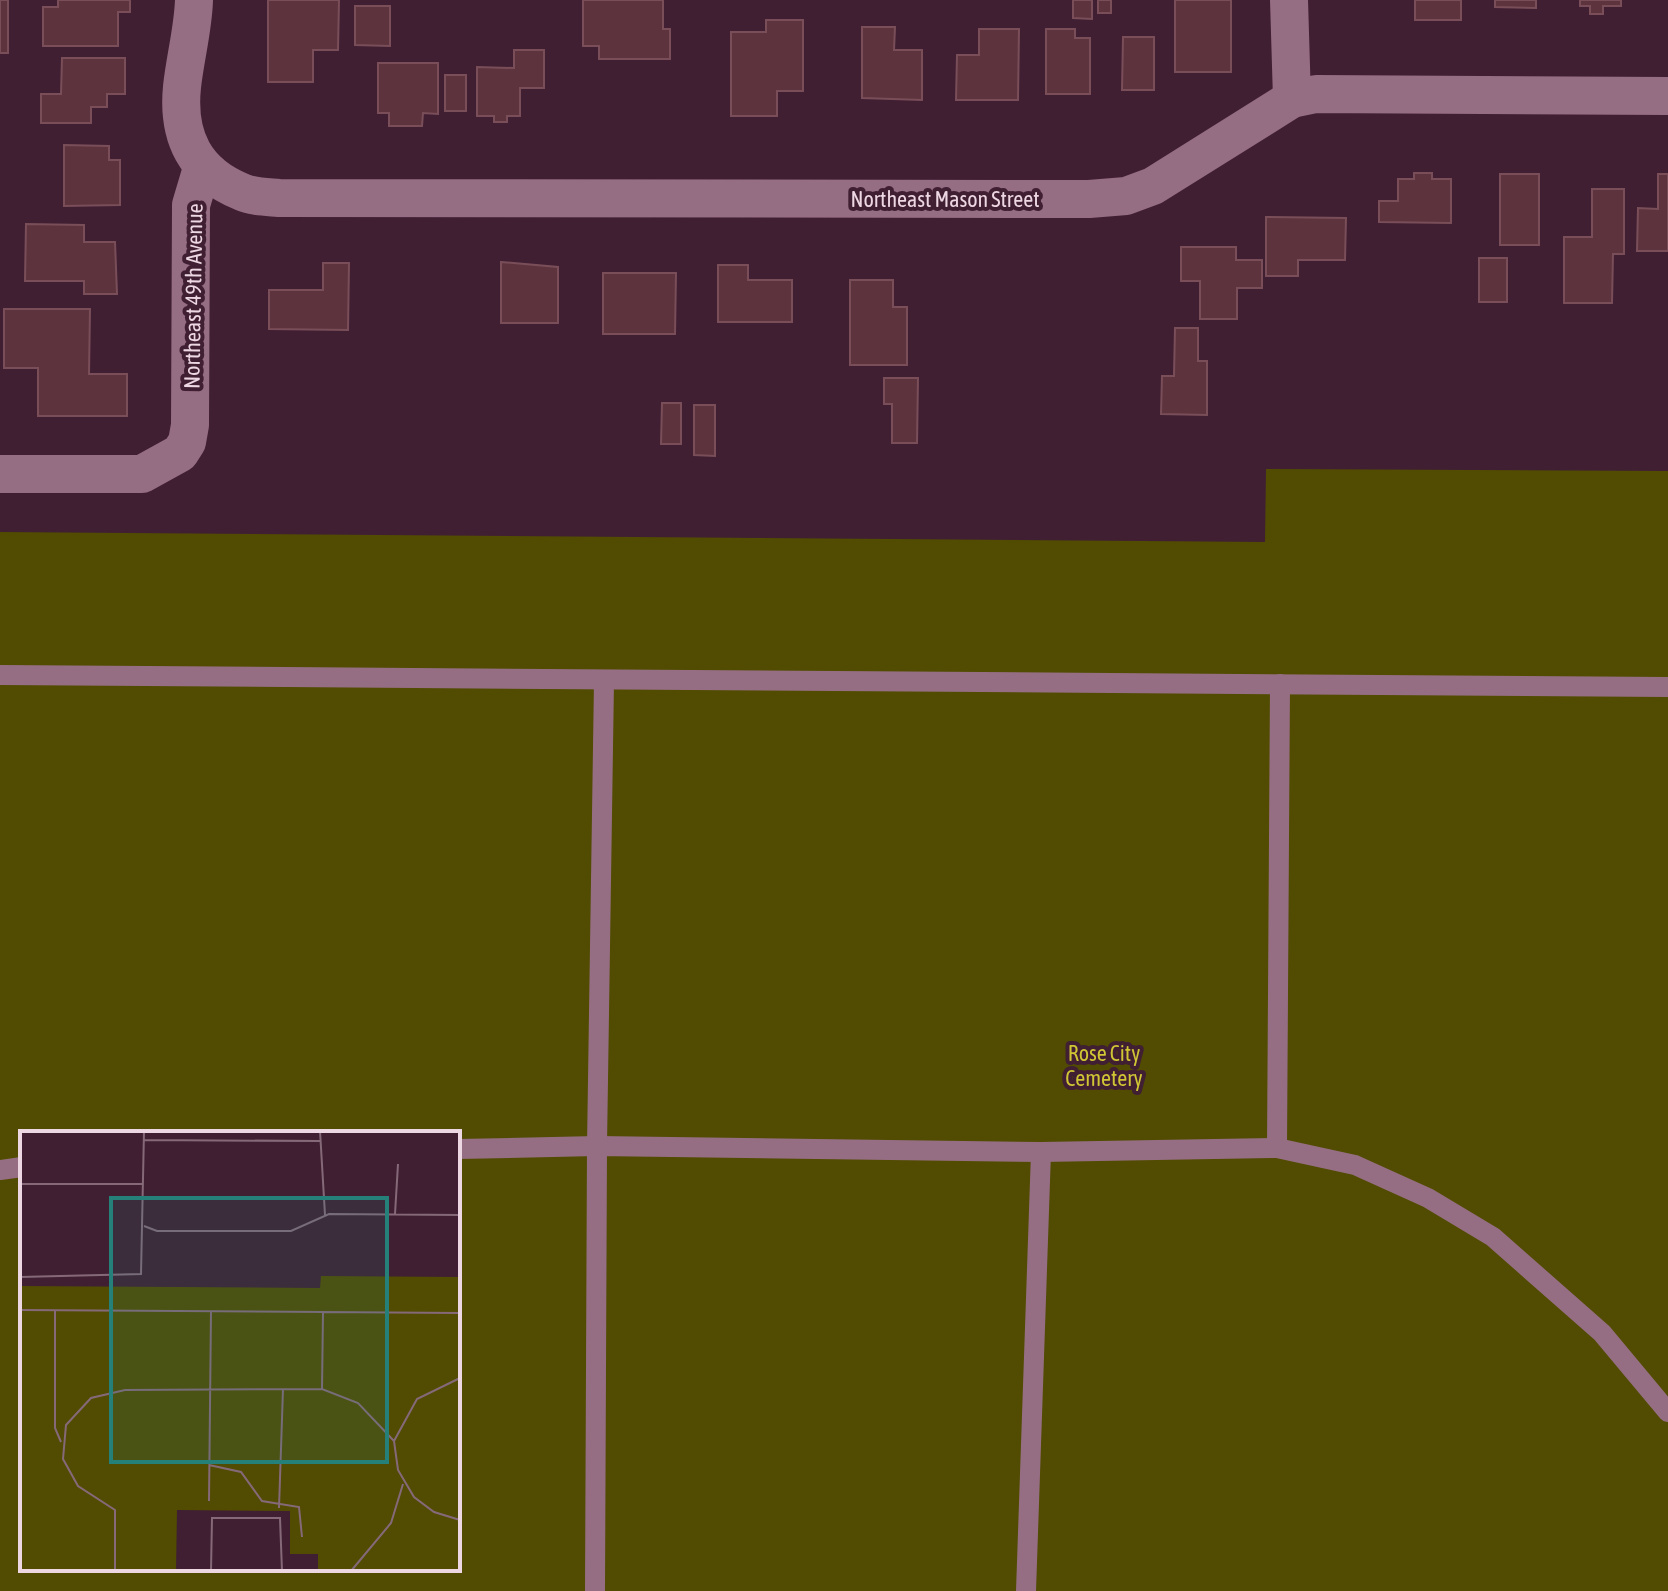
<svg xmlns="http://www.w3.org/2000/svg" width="1668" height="1591" font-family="'Asap Condensed',sans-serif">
<rect width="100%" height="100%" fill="#401f33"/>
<path fill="#514c02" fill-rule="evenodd" d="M 1266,469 L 1668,471 L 1668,1591 L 0,1591 L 0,532 L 1265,542 ZM 22,1133 L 458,1133 L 458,1569 L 22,1569 Z"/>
<g fill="#5d343e" stroke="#794e58" stroke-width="2">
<rect x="0" y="0" width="8" height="53"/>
<polygon points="58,0 130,0 130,12 118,12 118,46 43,46 43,7 58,7"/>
<polygon points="268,0 339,0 338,50 313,50 313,82 268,82"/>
<polygon points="583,0 663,0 663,29 670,29 670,59 599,59 599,46 583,46"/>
<polygon points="1073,0 1092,0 1092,19 1073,18"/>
<rect x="1098" y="0" width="13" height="13"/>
<rect x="1175" y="0" width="56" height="72"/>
<rect x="1415" y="0" width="46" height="20"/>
<polygon points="1495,0 1536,0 1536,8 1495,7"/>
<polygon points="1580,0 1621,0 1621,6 1603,6 1603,14 1590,14 1590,6 1580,6"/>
<polygon points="355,6 390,6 390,46 355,45"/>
<polygon points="766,20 803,20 803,91 777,91 777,116 731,116 731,32 766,32"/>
<polygon points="862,27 895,27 894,50 922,50 922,100 862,98"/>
<polygon points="979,29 1019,29 1018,100 956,100 957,55 979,55"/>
<polygon points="1046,29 1075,29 1075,38 1090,38 1090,94 1046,94"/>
<polygon points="1123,37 1154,37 1154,90 1122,90"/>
<polygon points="514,50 544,50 544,88 520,88 520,116 507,116 507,122 494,122 494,116 477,116 477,67 514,68"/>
<polygon points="62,58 125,58 125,94 107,94 107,107 91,107 91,123 41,123 41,94 61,94"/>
<polygon points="378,63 438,63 438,114 423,113 422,126 389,126 389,113 378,113"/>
<rect x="445" y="75" width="21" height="36"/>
<polygon points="64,145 109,146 109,160 120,160 120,205 64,206"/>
<polygon points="1414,173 1432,173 1432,179 1451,179 1451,223 1379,222 1379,201 1398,201 1398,179 1414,179"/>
<rect x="1500" y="174" width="39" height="71"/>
<polygon points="1658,174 1668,174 1668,251 1637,251 1638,208 1658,209"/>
<polygon points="1592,189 1624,189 1624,254 1613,254 1612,303 1564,303 1564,237 1592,237"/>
<polygon points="1266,217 1346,218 1345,260 1298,260 1298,276 1266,276"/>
<polygon points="26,224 84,225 84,242 115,242 117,294 84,294 84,281 25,281"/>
<polygon points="1181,247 1236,247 1236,260 1262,260 1262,288 1237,288 1237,319 1200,319 1200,281 1181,281"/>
<rect x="1479" y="258" width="28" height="44"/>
<polygon points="501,262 558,267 558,323 501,323"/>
<polygon points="323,263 349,263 348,330 269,329 269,290 323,290"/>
<polygon points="718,265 748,265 748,280 792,280 792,322 718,322"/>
<polygon points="603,273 676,273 675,334 603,334"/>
<polygon points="850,280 893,280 893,307 907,307 907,365 850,365"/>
<polygon points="4,309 90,309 89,374 127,374 127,416 38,416 38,368 4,368"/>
<polygon points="1175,328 1198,328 1198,361 1207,361 1207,415 1161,414 1162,376 1174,376"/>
<polygon points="884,378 918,378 917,443 892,443 892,404 884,404"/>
<polygon points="662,403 681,403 681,444 661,444"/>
<polygon points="694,405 715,405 715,456 694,455"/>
</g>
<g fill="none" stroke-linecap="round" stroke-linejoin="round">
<g stroke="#966e84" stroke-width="20">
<polyline points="0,675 1668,687"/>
<polyline points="1277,1148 1280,684"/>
<polyline points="458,1149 597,1146 1041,1152 1277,1148 1355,1165 1428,1198 1493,1237 1602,1333 1668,1412"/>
<polyline points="0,1170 22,1167"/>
<polyline points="595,1591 597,1146 604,681"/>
<polyline points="1026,1591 1041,1152"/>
</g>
<g stroke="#966e84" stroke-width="38">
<path d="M 194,0 C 193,30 185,58 182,87 C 177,137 195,173 242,192 C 253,197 267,197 279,198 L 1089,199 L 1126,196 L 1153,186 L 1292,99 L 1316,94 L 1668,96"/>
<polyline points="1289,0 1292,99"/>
<polyline points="0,474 142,474 180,453 187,442 190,425 191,205 202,168"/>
</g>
</g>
<g text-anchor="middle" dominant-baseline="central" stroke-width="8" stroke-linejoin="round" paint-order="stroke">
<g font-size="22" fill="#edd7e2" stroke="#401f33">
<text x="945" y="199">Northeast Mason Street</text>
<text transform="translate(193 296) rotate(-89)">Northeast 49th Avenue</text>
</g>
<g font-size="22" fill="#d0c634" stroke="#401f33">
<text x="1104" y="1053">Rose City<tspan x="1104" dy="25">Cemetery</tspan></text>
</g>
</g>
<g transform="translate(20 1131)">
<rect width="440" height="440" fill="#401f33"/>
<path d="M 301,145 L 440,146 L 440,440 L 298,440 L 298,423 L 270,423 L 270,380 L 157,379 L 156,440 L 0,440 L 0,155 L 300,157 Z" fill="#514c02"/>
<path fill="none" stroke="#856979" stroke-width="2" d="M 300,0 L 305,84M 124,9 L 300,10M 0,53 L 123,53M 375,83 L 378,33M 124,95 L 137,100 L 271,100 L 309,83 L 440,84M 0,146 L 121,143 L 124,0M 0,179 L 440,182M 35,179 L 35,297 L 41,311M 440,247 L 397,268 L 374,310 L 378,339 L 394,366 L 414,381 L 440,389M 302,258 L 303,181M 189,334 L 221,341 L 242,370 L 279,376 L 282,406M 189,370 L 191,180M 259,377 L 263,258M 95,440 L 95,379 L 58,355 L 43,328 L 46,294 L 71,267 L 105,259 L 302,258 L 338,272 L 374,310M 191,440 L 192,387 L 260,387 L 262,440M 331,440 L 371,392 L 383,353"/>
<path fill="#25807a" fill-opacity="0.15" stroke="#25807a" stroke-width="4" d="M 91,67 L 367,67 L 367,331 L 91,331 Z"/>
<rect width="440" height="440" fill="none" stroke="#edd7e2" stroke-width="4"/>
</g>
</svg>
